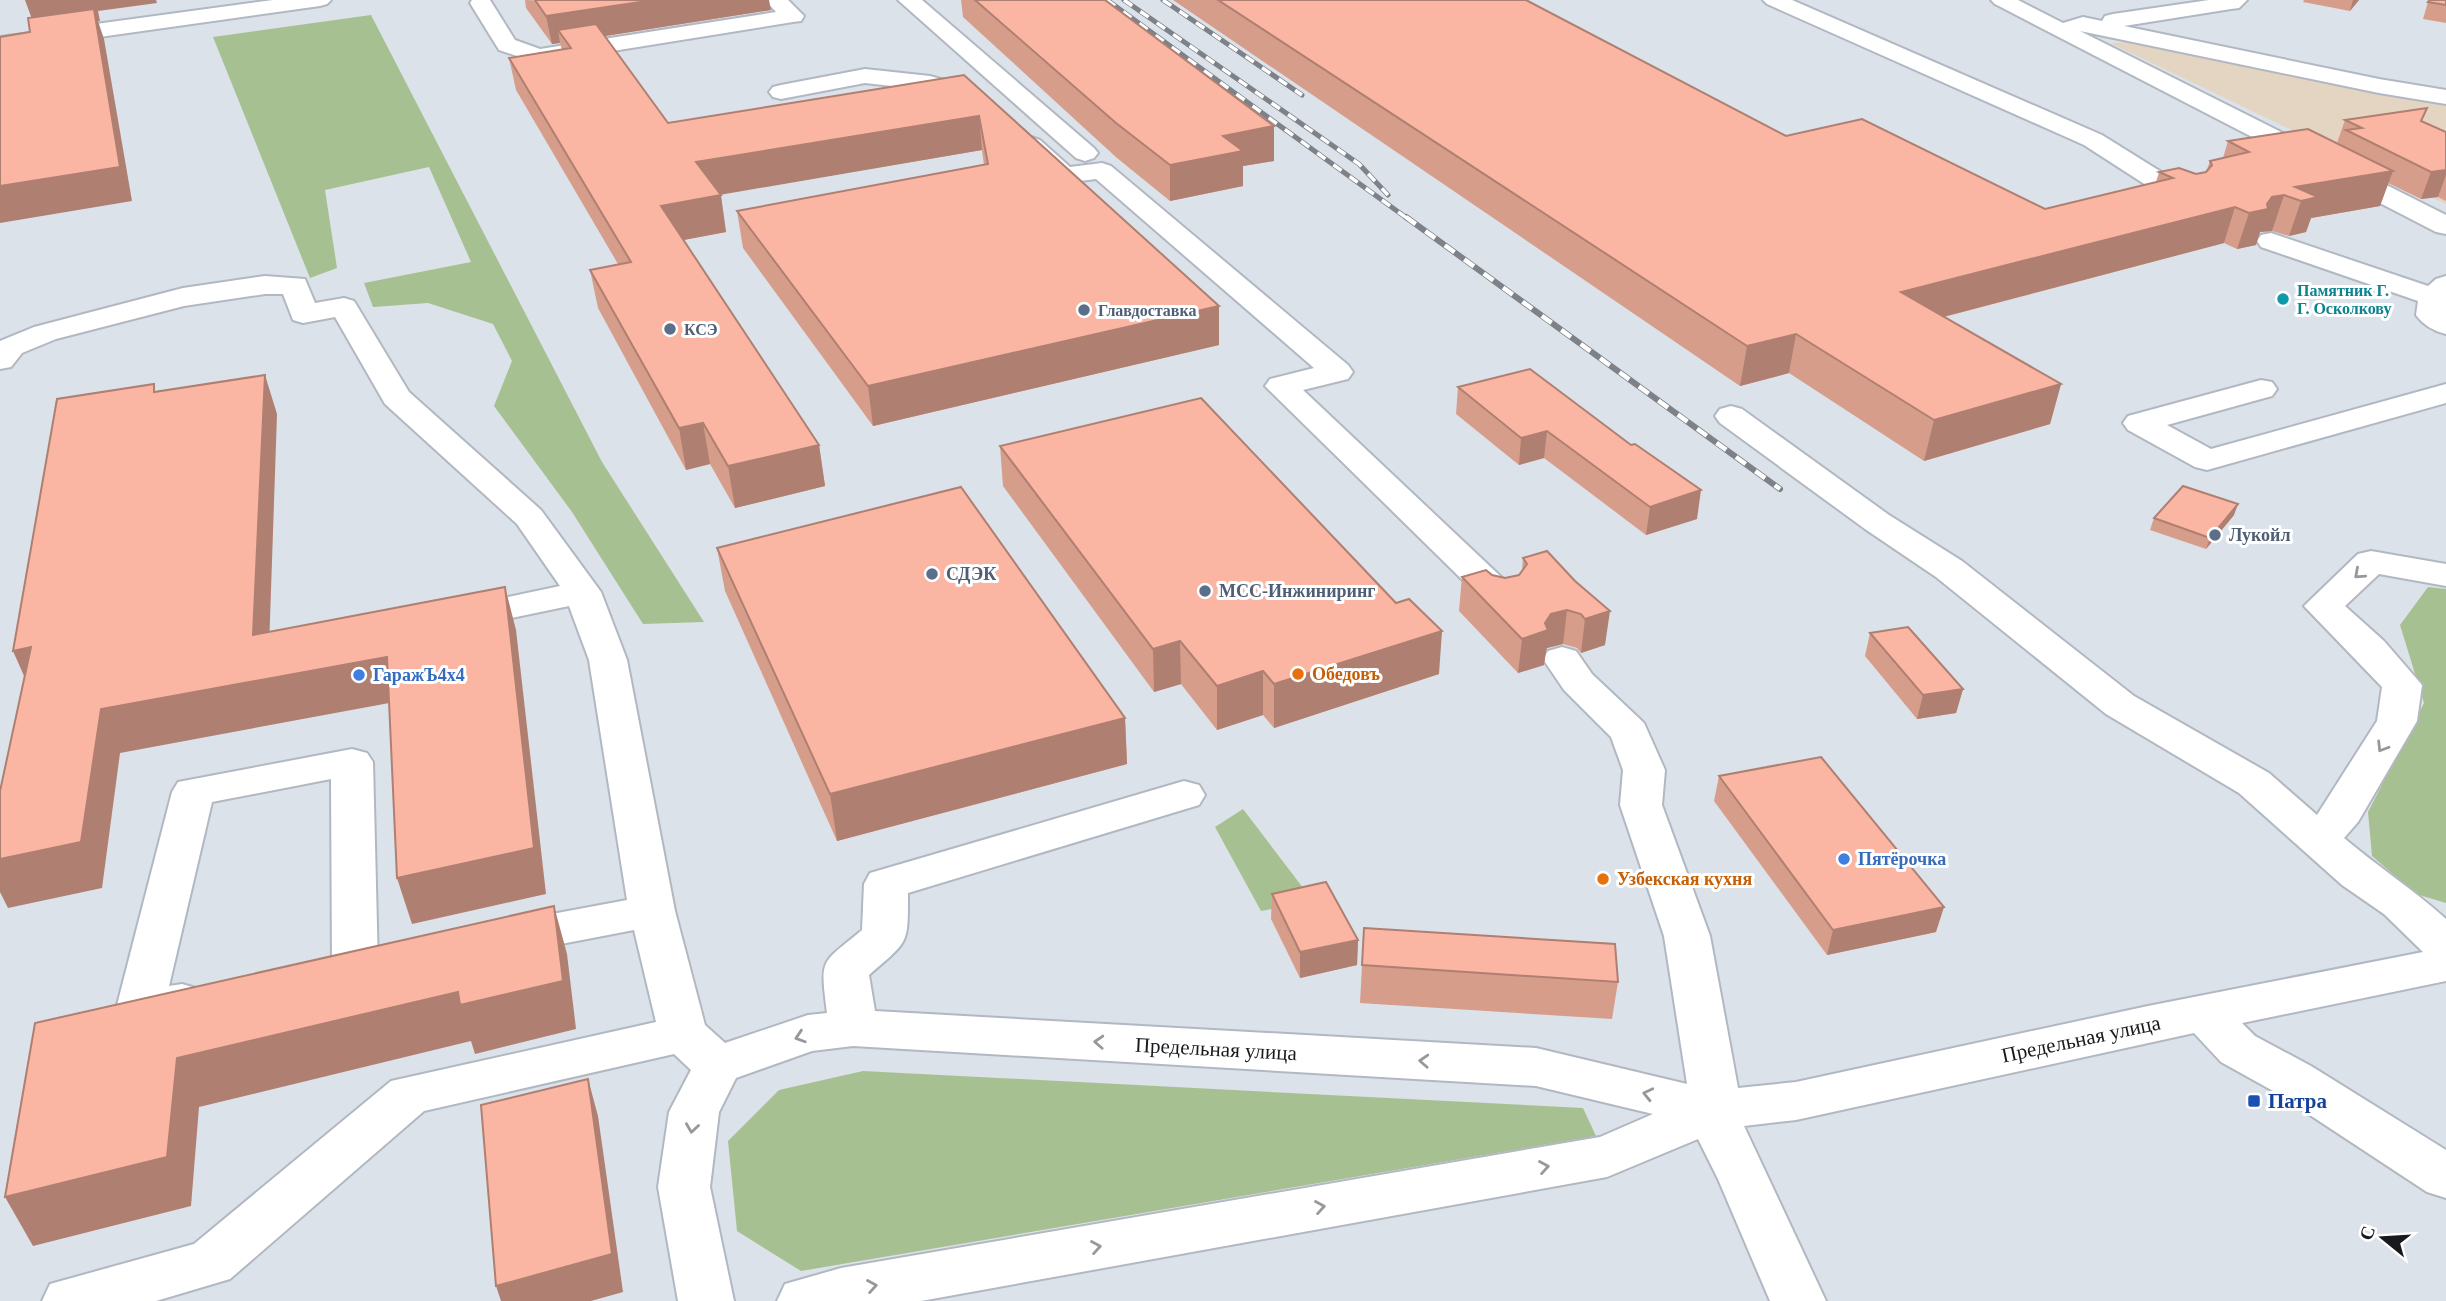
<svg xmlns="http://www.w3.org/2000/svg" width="2446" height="1301" font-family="Georgia,serif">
<rect width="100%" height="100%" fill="#dbe2ea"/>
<polygon fill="#e4d4c2" points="2140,42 2446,102 2446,204 2110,43"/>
<g fill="#a7c091">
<polygon points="371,15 602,462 704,622 643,624 572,512 494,406 512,361 493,324 428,303 373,307 364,283 471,262 429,167 325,190 337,268 310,278 213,37"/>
<polygon points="2428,587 2446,589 2446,903 2416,894 2372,856 2368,812 2424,703 2400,625"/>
<polygon points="1243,809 1313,901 1261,911 1215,827"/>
<polygon points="863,1071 1583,1108 1596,1136 801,1271 737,1231 728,1141 779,1090"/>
</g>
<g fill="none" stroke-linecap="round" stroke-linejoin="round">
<defs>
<g id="minor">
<polygon points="273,0 331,0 327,4 320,6 0,51 0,37"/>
<polygon points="472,0 490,0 515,40 540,49 776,12 765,0 788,0 804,16 801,21 793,22 538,63 499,50 470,3"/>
<polygon points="898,0 922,0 1094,148 1098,153 1094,158 1085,161 1076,158"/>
<polygon points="1763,0 1792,0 2102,135 2195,193 2199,199 2195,205 2186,207 2177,205 2084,145 1767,4"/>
<polygon points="1991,0 2018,0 2063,23 2083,17 2102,21 2105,16 2113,14 2209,0 2247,0 2239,8 2231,9 2124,26 2379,79 2446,90 2446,104 2379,93 2080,31 2446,215 2446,234 2436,232 1995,4"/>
<polygon points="865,69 930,76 977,89 981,94 977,99 969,101 928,90 865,83 781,99 773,97 769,92 773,87 781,85"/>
<polygon points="1031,137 1040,140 1070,167 1102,163 1111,166 1348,365 1353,372 1348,379 1303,390 1515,590 1521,598 1515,606 1502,609 1489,606 1265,386 1270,379 1314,368 1096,179 1064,183 1055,180 1018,145 1022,140"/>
<path d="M 2271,233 L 2428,286 L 2436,279 L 2446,276 L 2446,334 C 2434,331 2423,325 2416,315 L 2418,301 L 2261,247 L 2257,241 L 2261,235 Z"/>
<path d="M 265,276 L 305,279 L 315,303 L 344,298 L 354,301 L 409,392 L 541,510 L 601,592 L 627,660 L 675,911 L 705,1025 L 725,1043 L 808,1015 L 827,1013 C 820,957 820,965 862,930 L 864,884 L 870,873 L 1184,781 L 1199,785 L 1205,795 L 1199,805 L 908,893 C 908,946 909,940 869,975 L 875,1011 L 1536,1048 L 1687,1084 L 1664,936 L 1620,805 L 1623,770 L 1611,737 L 1564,690 L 1543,659 L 1548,651 L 1562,647 L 1576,651 L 1592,674 L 1644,723 L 1665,770 L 1662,805 L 1710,936 L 1738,1088 L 1796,1082 L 2148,1006 L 2423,952 L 2384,914 L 2342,885 L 2239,793 L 2106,714 L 1936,577 L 1865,529 L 1720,423 L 1715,416 L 1720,409 L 1731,406 L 1742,409 L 1889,515 L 1962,561 L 2134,696 L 2269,773 L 2317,815 L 2377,721 L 2382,687 L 2304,606 L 2358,554 L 2371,551 L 2446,564 L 2446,586 L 2379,574 L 2345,606 L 2384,641 L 2422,685 L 2417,721 L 2358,822 L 2344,838 C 2377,866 2414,890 2446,919 L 2446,981 L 2242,1023 L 2255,1036 L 2311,1066 L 2446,1150 L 2446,1198 L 2427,1192 L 2275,1092 L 2221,1062 L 2194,1033 L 1796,1120 L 1744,1126 L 1826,1301 L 1770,1301 L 1718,1179 L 1698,1139 L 1607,1177 L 921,1301 L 777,1301 L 785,1284 L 841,1268 L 1600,1137 L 1653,1114 L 1536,1086 L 853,1046 L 812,1051 L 736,1078 L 719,1112 L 710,1187 L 734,1301 L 678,1301 L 658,1187 L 669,1112 L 691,1070 L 674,1054 L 424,1111 L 230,1279 L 156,1301 L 42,1301 L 50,1284 L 194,1244 L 391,1081 L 656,1022 L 634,930 L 509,954 L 493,949 L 486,938 L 493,927 L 509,922 L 627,900 L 589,660 L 569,606 L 459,629 L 446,626 L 440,618 L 446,610 L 560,586 L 517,524 L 385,404 L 335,317 L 303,323 L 293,320 L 283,294 L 265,294 L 184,306 L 56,339 L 22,353 L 11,367 L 0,369 L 0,341 L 34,327 L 183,288 Z"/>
<polygon points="2261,380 2272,382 2277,389 2272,396 2167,425 2211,449 2446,384 2446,403 2207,470 2195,467 2128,430 2123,423 2128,416"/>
<path d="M 352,749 L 367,753 L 373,762 L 378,967 L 372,979 L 355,984 L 338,979 L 332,967 L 331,779 L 212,802 L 169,986 L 182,984 L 199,989 L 206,1001 L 199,1013 C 173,1021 149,1029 123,1021 L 116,1009 L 172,792 L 178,782 Z"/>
</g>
</defs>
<use href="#minor" stroke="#b2b8c1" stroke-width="4"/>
<use href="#minor" fill="#fff" fill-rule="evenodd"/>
<defs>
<g id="rail-far1">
<polyline points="1107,0 1408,219"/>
<polyline points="1124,0 1359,164 1388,195"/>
<polyline points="1163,0 1302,95"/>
</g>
<polyline id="rail" points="1406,217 1780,489"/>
</defs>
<use href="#rail-far1" stroke="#7e8288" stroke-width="5"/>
<use href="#rail" stroke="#7e8288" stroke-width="6"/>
<use href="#rail-far1" stroke="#fff" stroke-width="3.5" stroke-dasharray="10" stroke-linecap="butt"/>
<use href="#rail" stroke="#fff" stroke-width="4.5" stroke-dasharray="12" stroke-linecap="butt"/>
</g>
<g fill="#d79d8b">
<polygon points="525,0 771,10 605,36 668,123 964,75 1219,345 873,426 743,248 737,211 984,165 982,150 720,194 726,232 683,240 819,445 825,486 735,508 710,464 686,470 598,308 590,270 618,264 516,90 509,58 562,50 560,43 552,44 526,8"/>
<polygon points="961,0 1105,0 1274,161 1243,166 1243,186 1170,201 1117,158 963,17"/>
<polygon points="1173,0 1526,0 1786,136 2045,209 2156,182 2159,172 2196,174 2206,172 2210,161 2223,158 2228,141 2337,143 2345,120 2423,121 2446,132 2446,201 2438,197 2421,199 2388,183 2380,206 2311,218 2306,232 2289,236 2272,231 2260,232 2256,245 2237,249 2224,243 1944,317 2061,384 2050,424 1924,461 1789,373 1740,386"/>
<polygon points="2304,0 2359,0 2350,11 2303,2"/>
<polygon points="2446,0 2446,23 2423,19 2428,2"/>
<polygon points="1458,387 1631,445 1697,519 1646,535 1544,458 1519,465 1456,414"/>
<polygon points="1000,446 1439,674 1274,728 1263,715 1217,730 1181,684 1154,692 1003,486"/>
<polygon points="2234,515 2206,549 2150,530 2154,518"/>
<polygon points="717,548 1125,718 1127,764 837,841 725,591"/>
<polygon points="1547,551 1605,645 1581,653 1577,648 1563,644 1547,648 1546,651 1544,665 1518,673 1459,611 1462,577 1492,575 1505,578 1519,575 1522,571 1523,558"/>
<polygon points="1870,633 1963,689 1956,713 1917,719 1865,656"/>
<polygon points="1719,776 1936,932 1827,955 1714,801"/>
<polygon points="1272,894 1358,940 1357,965 1300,978 1271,919"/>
<polygon points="1364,928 1618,982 1612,1019 1360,1003"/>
</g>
<g fill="#af7f71">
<polygon points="25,0 156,0 157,3 98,11 100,21 98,21 104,39 132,201 0,223 0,186 36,30"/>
<polygon points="654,0 769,0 771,10 567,42 558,30 560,43 552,44 546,16"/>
<polygon points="2353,0 2359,0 2350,11"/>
<polygon points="979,116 982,150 702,198 696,162"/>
<polygon points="1274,126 1274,161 1243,166 1243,186 1170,201 1170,165 1223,136"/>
<polygon points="2446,170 2446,175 2438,197 2421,199 2431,172"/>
<polygon points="2393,171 2380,206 2311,218 2306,232 2289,236 2301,201 2295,187"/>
<polygon points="721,195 726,232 668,243 661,206"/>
<polygon points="2284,195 2272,231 2260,232 2256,245 2237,249 2249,213 2267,204 2272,197"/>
<polygon points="2235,207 2224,243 1893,330 1901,292"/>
<polygon points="1219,306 1219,345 873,426 868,386"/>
<polygon points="1796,334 1789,373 1740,386 1747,346"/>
<polygon points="265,375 277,414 268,678 253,635"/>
<polygon points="2061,384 2050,424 1924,461 1934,420"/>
<polygon points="703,423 710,464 686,470 679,428"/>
<polygon points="1547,431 1544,458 1519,465 1521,438"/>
<polygon points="819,445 825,486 735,508 728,466"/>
<polygon points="1701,490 1697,519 1646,535 1650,507"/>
<polygon points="2238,504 2234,515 2206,549 2210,538"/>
<polygon points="505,587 516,630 546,894 412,924 397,878"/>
<polygon points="1567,610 1563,644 1547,648 1546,651 1544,665 1518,673 1522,639 1551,614"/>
<polygon points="1610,611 1605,645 1581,653 1585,619"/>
<polygon points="1442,631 1439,674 1274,728 1274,684"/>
<polygon points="1180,641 1181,684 1154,692 1153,649"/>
<polygon points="31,647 32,694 13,651"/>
<polygon points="387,657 400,701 120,753 102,888 8,908 0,892 0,859 101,709"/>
<polygon points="1263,671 1263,715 1217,730 1217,686"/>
<polygon points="1963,689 1956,713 1917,719 1923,695"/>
<polygon points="1125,718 1127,764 837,841 830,794"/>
<polygon points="554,906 567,954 576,1029 475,1054 471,1041 199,1107 191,1206 33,1246 5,1197 177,1058"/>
<polygon points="1944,907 1936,932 1827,955 1833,930"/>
<polygon points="1358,940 1357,965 1300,978 1300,952"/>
<polygon points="588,1079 598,1116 623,1292 591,1301 501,1301 496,1286"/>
</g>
<g fill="#fab6a2" stroke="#af7f71" stroke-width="2">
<polygon points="535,0 654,0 546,16"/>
<polygon points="975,0 1105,0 1274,126 1223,136 1243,151 1170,165 1116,123"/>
<polygon points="1218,0 1526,0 1786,136 1862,119 2045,209 2173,178 2159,172 2179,168 2196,174 2206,172 2212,165 2210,161 2249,152 2228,141 2308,129 2393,171 2295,187 2318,197 2301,201 2284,195 2272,197 2267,204 2268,209 2249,213 2235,207 1901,292 2061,384 1934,420 1796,334 1747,346"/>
<polygon points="2430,0 2446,0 2446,5 2428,2"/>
<polygon points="94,9 120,167 0,186 0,37 30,32 28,18"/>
<polygon points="596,24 668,123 964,75 1219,306 868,386 737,211 988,164 979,116 696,162 721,195 661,206 819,445 728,466 703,423 679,428 590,270 631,262 509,58 571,48 558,30"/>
<polygon points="2427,108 2421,121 2446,132 2446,170 2431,172 2346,130 2362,128 2345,120"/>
<polygon points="1530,369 1631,445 1635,444 1701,490 1650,507 1547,431 1521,438 1458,387"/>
<polygon points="265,375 253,635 505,587 534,848 397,878 387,657 101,709 81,842 0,859 0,791 31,647 13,651 57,399 154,384 154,392"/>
<polygon points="1201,398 1396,603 1409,599 1442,631 1274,684 1263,671 1217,686 1180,641 1153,649 1000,446"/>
<polygon points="2183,486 2238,504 2210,538 2154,518"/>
<polygon points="961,487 1125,718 830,794 717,548"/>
<polygon points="1547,551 1575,581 1610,611 1585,619 1581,614 1567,610 1551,614 1545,623 1548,630 1522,639 1462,577 1486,570 1492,575 1505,578 1519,575 1527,564 1523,558"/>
<polygon points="1908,627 1963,689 1923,695 1870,633"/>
<polygon points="1821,757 1944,907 1833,930 1719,776"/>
<polygon points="1326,882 1358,940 1300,952 1272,894"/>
<polygon points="554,906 563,981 460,1005 458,992 177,1058 167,1157 5,1197 35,1023"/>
<polygon points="1364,928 1615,944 1618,982 1362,965"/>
<polygon points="588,1079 612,1254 496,1286 481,1105"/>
</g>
<defs><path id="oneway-chevron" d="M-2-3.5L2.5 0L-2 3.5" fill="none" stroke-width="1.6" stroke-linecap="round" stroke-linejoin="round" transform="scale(1.75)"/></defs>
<g stroke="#979899">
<use href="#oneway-chevron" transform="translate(2359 574) rotate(138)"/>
<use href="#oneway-chevron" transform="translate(2382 747) rotate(122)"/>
<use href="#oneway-chevron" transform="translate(800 1037) rotate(162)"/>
<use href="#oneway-chevron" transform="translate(1099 1042) rotate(-177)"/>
<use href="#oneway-chevron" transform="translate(1424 1061) rotate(-177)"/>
<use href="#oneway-chevron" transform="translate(1648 1094) rotate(-167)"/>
<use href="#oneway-chevron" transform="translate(692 1128) rotate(98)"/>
<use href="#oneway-chevron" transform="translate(1544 1167) rotate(-10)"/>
<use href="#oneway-chevron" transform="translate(1320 1207) rotate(-10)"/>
<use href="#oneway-chevron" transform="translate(1096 1247) rotate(-10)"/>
<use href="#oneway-chevron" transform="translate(872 1286) rotate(-10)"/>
</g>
<circle fill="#0f9aa8" stroke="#fff" stroke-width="2.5" cx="2283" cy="299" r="7"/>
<g fill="#5c6f8a" stroke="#fff" stroke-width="2.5">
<circle cx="1084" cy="310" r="7"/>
<circle cx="670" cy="329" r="7"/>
<circle cx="2215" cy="535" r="7"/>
<circle cx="932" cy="574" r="7"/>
<circle cx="1205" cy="591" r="7"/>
</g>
<g fill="#e8710a" stroke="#fff" stroke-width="2.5">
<circle cx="1298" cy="674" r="7"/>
<circle cx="1603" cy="879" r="7"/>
</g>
<g fill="#3f7fe0" stroke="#fff" stroke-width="2.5">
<circle cx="359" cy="675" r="7"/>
<circle cx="1844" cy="859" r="7"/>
</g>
<rect fill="#1a4fb4" stroke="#fff" stroke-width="2.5" x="2247" y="1094" width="14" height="14" rx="3.5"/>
<g text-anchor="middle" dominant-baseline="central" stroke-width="6" stroke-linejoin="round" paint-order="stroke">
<g font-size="16" font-weight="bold" fill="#0d838f" stroke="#fff" text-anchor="start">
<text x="2297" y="290">Памятник Г.<tspan x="2297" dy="18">Г. Осколкову</tspan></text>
</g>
<g font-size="16" font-weight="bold" fill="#4e5e75" stroke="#fff" text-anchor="start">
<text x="1098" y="310">Главдоставка</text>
<text x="684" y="329">КСЭ</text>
</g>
<g font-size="18" font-weight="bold" fill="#4e5e75" stroke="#fff" text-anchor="start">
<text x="2229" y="535">Лукойл</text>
<text x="946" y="574">СДЭК</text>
<text x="1219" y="591">МСС-Инжиниринг</text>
</g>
<g font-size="18" font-weight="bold" fill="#c56008" stroke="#fff" text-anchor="start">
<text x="1312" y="674">Обедовъ</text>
<text x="1617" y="879">Узбекская кухня</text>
</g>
<g font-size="18" font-weight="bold" fill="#366cbe" stroke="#fff" text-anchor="start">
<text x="373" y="675">ГаражЪ4х4</text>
<text x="1858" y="859">Пятёрочка</text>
</g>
<g font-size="21" fill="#17191c" stroke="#fff">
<text transform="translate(2081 1039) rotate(-12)">Предельная улица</text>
<text transform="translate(1216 1049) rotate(3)">Предельная улица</text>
</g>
<g font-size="21" font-weight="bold" fill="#164399" stroke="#fff" text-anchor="start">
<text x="2268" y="1101">Патра</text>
</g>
</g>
<g transform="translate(2383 1238) rotate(288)" stroke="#ffffff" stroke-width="5" paint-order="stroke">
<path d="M0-5L12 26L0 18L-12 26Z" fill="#17191c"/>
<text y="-10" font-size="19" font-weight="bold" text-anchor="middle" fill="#17191c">С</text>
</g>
</svg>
